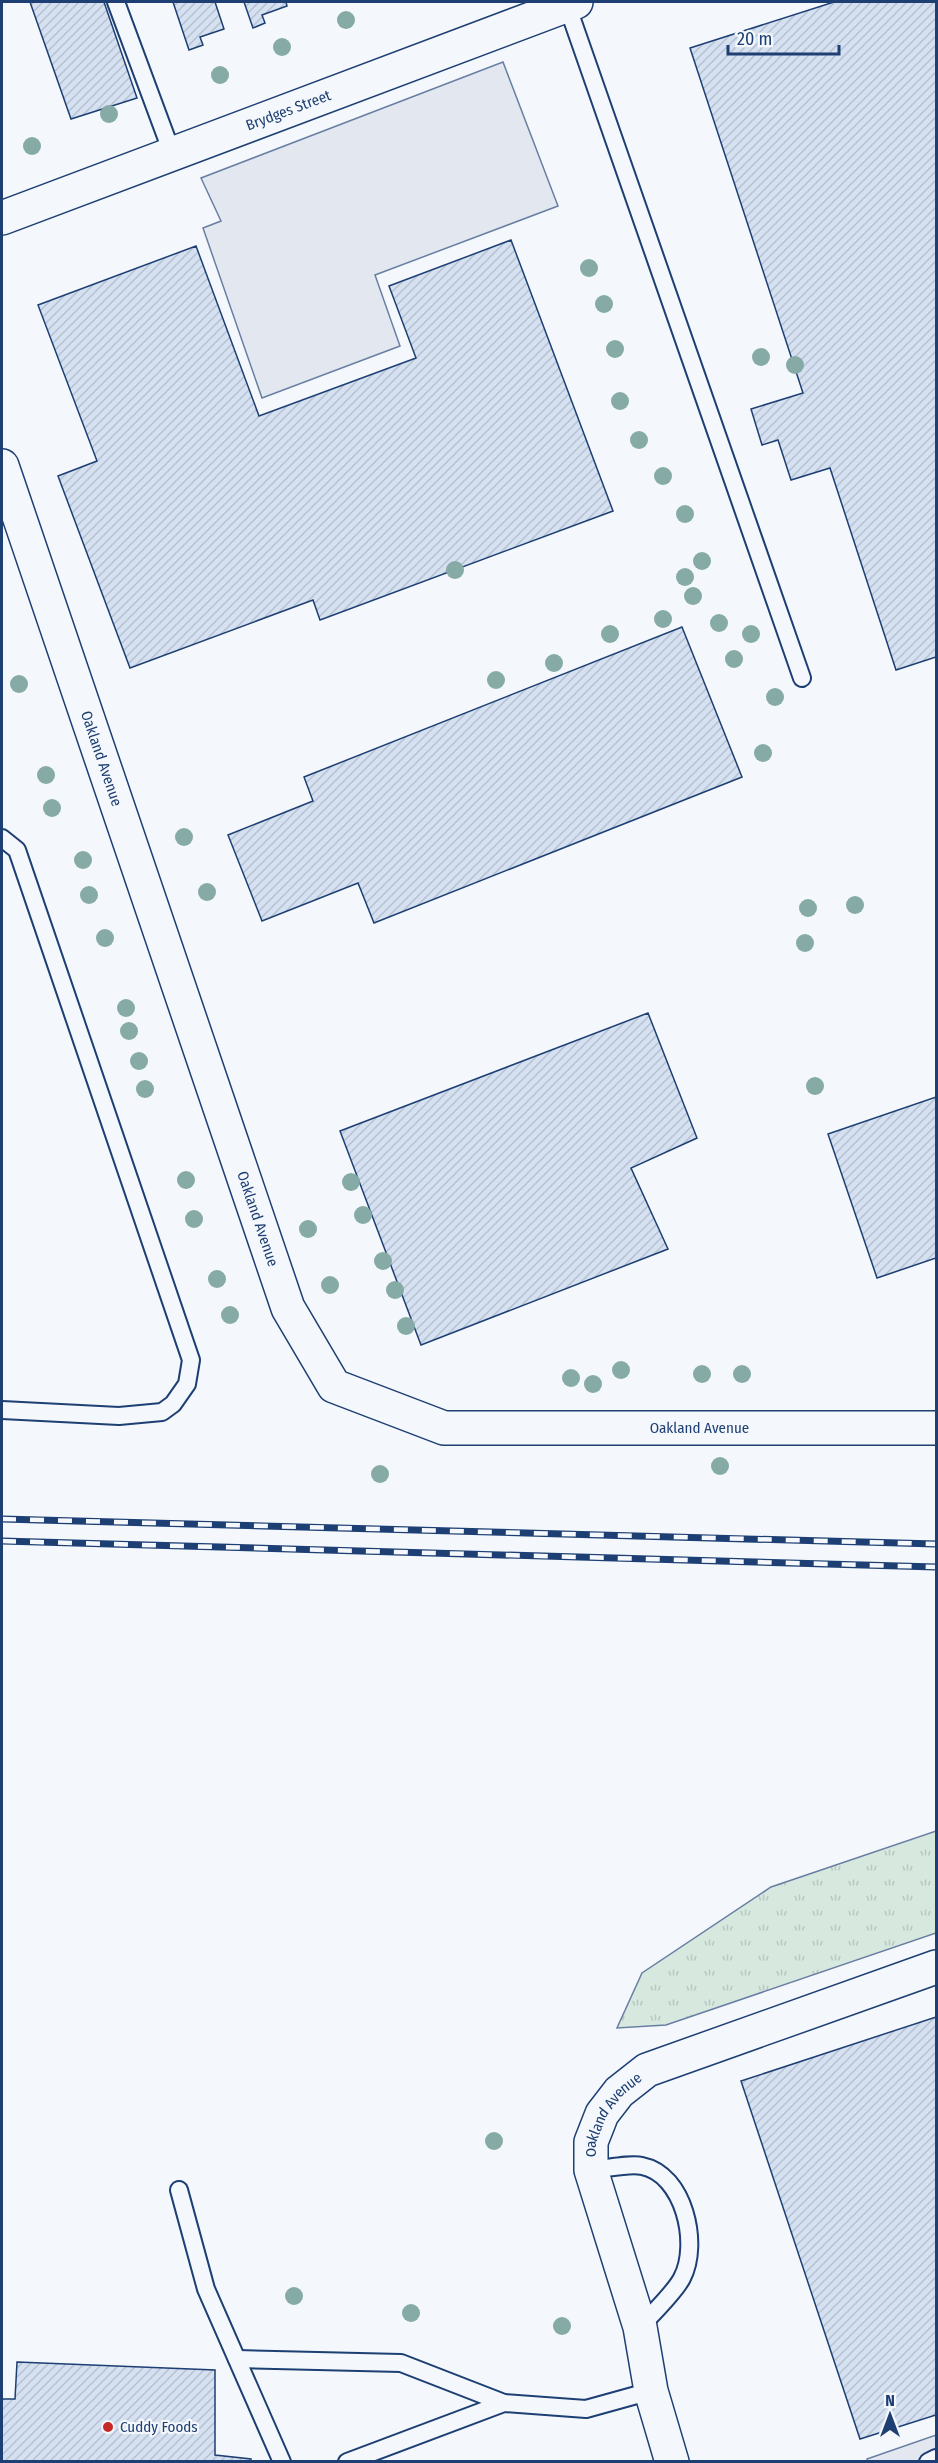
<svg xmlns="http://www.w3.org/2000/svg" width="938" height="2463" font-family="'Fira Sans Condensed',sans-serif">
<defs>
<pattern id="grass-tufts" width="24" height="20" patternUnits="userSpaceOnUse" patternTransform="scale(1.5)"><rect width="24" height="20" fill="#d7e8df"/><path d="M3 7l-1-3M5 7V3M7 7l1-3M15 17l-1-3M17 17v-4M19 17l1-3" fill="none" stroke="#b8c8c3"/></pattern>
<pattern id="building-hatch" width="6" height="6" patternUnits="userSpaceOnUse" patternTransform="scale(1.5)"><rect width="6" height="6" fill="#d5e0f0"/><path d="M-1 1l2-2M0 6l6-6M5 7l2-2" fill="none" stroke="#b6c1d1"/></pattern>
</defs>
<rect width="100%" height="100%" fill="#f4f7fb"/>
<polygon fill="url(#grass-tufts)" stroke="#687fa3" stroke-width="1.5" points="936,1831 936,1933 666,2025 617,2028 642,1973 771,1887"/>
<g fill="#e3e8f0" stroke="#687fa3" stroke-width="1.5">
<polygon points="503,62 558,206 375,275 400,346 262,398 203,228 221,221 201,178"/>
<polygon points="936,2435 936,2461 868,2462 867,2459"/>
</g>
<g fill="url(#building-hatch)" stroke="#1d3f73" stroke-width="1.5">
<polygon points="30,2 104,2 137,98 71,119"/>
<polygon points="173,2 215,2 224,29 200,37 203,45 189,50"/>
<polygon points="244,2 286,2 287,6 262,15 265,23 253,28"/>
<polygon points="834,2 936,2 936,657 896,670 830,468 791,480 778,440 762,445 751,409 803,393 690,48"/>
<polygon points="511,240 613,511 320,620 313,600 130,668 58,476 97,461 38,305 196,246 259,416 416,358 389,286"/>
<polygon points="682,627 742,777 374,923 358,883 262,921 228,835 313,801 304,777"/>
<polygon points="648,1013 697,1138 631,1168 668,1249 421,1345 340,1131"/>
<polygon points="936,1097 936,1258 877,1278 828,1134"/>
<polygon points="936,2017 936,2415 860,2439 741,2081"/>
<polygon points="17,2362 215,2370 215,2455 251,2459 251,2462 2,2462 2,2399 15,2399"/>
</g>
<g fill="none" stroke-linecap="round" stroke-linejoin="round">
<defs>
<g id="service">
<polyline points="116,2 172,153"/>
<polyline points="567,5 802,678"/>
<polyline points="2,838 17,850 191,1360 187,1384 173,1404 162,1412 119,1416 2,1410"/>
<path d="M 591,2170 C 605,2169 630,2163 642,2166 C 684,2174 700,2244 682,2278 C 675,2292 652,2314 640,2327"/>
<polyline points="179,2190 206,2289 282,2462"/>
<polyline points="237,2359 401,2363 504,2403"/>
<polyline points="347,2462 504,2403 586,2409 651,2391"/>
<polyline points="928,2462 936,2458"/>
</g>
<g id="minor">
<path id="s1" d="M 2,466 L 288,1308 L 334,1386 L 444,1428 L 936,1428"/>
<path id="s2" d="M 672,2462 L 651,2391 L 640,2327 L 591,2170 L 591,2142 L 602,2114 L 619,2092 L 647,2070 L 936,1967"/>
</g>
<g id="tertiary">
<path id="s3" d="M 2,218 L 576,2"/>
</g>
</defs>
<use href="#service" stroke="#1d3f73" stroke-width="20"/>
<use href="#minor" stroke="#1d3f73" stroke-width="36"/>
<use href="#tertiary" stroke="#1d3f73" stroke-width="36"/>
<use href="#service" stroke="#f4f7fb" stroke-width="16"/>
<use href="#minor" stroke="#f4f7fb" stroke-width="33"/>
<use href="#tertiary" stroke="#f4f7fb" stroke-width="33"/>
<defs>
<g id="rail">
<polyline points="2,1519 936,1544"/>
<polyline points="2,1541 936,1567"/>
</g>
</defs>
<use href="#rail" stroke="#1d3f73" stroke-width="7"/>
<use href="#rail" stroke="#f4f7fb" stroke-width="4.5" stroke-dasharray="14" stroke-linecap="butt"/>
</g>
<g fill="#86aba6">
<circle cx="346" cy="20" r="9"/>
<circle cx="282" cy="47" r="9"/>
<circle cx="220" cy="75" r="9"/>
<circle cx="109" cy="114" r="9"/>
<circle cx="32" cy="146" r="9"/>
<circle cx="589" cy="268" r="9"/>
<circle cx="604" cy="304" r="9"/>
<circle cx="615" cy="349" r="9"/>
<circle cx="761" cy="357" r="9"/>
<circle cx="795" cy="365" r="9"/>
<circle cx="620" cy="401" r="9"/>
<circle cx="639" cy="440" r="9"/>
<circle cx="663" cy="476" r="9"/>
<circle cx="685" cy="514" r="9"/>
<circle cx="702" cy="561" r="9"/>
<circle cx="455" cy="570" r="9"/>
<circle cx="685" cy="577" r="9"/>
<circle cx="693" cy="596" r="9"/>
<circle cx="663" cy="619" r="9"/>
<circle cx="719" cy="623" r="9"/>
<circle cx="610" cy="634" r="9"/>
<circle cx="751" cy="634" r="9"/>
<circle cx="734" cy="659" r="9"/>
<circle cx="554" cy="663" r="9"/>
<circle cx="496" cy="680" r="9"/>
<circle cx="19" cy="684" r="9"/>
<circle cx="775" cy="697" r="9"/>
<circle cx="763" cy="753" r="9"/>
<circle cx="46" cy="775" r="9"/>
<circle cx="52" cy="808" r="9"/>
<circle cx="184" cy="837" r="9"/>
<circle cx="83" cy="860" r="9"/>
<circle cx="207" cy="892" r="9"/>
<circle cx="89" cy="895" r="9"/>
<circle cx="855" cy="905" r="9"/>
<circle cx="808" cy="908" r="9"/>
<circle cx="105" cy="938" r="9"/>
<circle cx="805" cy="943" r="9"/>
<circle cx="126" cy="1008" r="9"/>
<circle cx="129" cy="1031" r="9"/>
<circle cx="139" cy="1061" r="9"/>
<circle cx="815" cy="1086" r="9"/>
<circle cx="145" cy="1089" r="9"/>
<circle cx="186" cy="1180" r="9"/>
<circle cx="351" cy="1182" r="9"/>
<circle cx="363" cy="1215" r="9"/>
<circle cx="194" cy="1219" r="9"/>
<circle cx="308" cy="1229" r="9"/>
<circle cx="383" cy="1261" r="9"/>
<circle cx="217" cy="1279" r="9"/>
<circle cx="330" cy="1285" r="9"/>
<circle cx="395" cy="1290" r="9"/>
<circle cx="230" cy="1315" r="9"/>
<circle cx="406" cy="1326" r="9"/>
<circle cx="621" cy="1370" r="9"/>
<circle cx="702" cy="1374" r="9"/>
<circle cx="742" cy="1374" r="9"/>
<circle cx="571" cy="1378" r="9"/>
<circle cx="593" cy="1384" r="9"/>
<circle cx="720" cy="1466" r="9"/>
<circle cx="380" cy="1474" r="9"/>
<circle cx="494" cy="2141" r="9"/>
<circle cx="294" cy="2296" r="9"/>
<circle cx="411" cy="2313" r="9"/>
<circle cx="562" cy="2326" r="9"/>
</g>
<circle fill="#c62828" stroke="#f4f7fb" stroke-width="2" cx="108" cy="2427" r="6"/>
<g text-anchor="middle" dominant-baseline="central" stroke-width="4.5" stroke-linejoin="round" paint-order="stroke">
<g font-size="15" fill="#1d3f73" stroke="#f4f7fb">
<text stroke="none"><textPath href="#s3" startOffset="306">Brydges Street</textPath></text>
<text stroke="none"><textPath href="#s1" startOffset="309">Oakland Avenue</textPath></text>
<text stroke="none"><textPath href="#s1" startOffset="795">Oakland Avenue</textPath></text>
<text stroke="none"><textPath href="#s1" startOffset="1353">Oakland Avenue</textPath></text>
<text stroke="none"><textPath href="#s2" startOffset="366">Oakland Avenue</textPath></text>
</g>
<g font-size="15" fill="#1d3f73" stroke="#f4f7fb" text-anchor="start">
<text x="120" y="2427">Cuddy Foods</text>
</g>
</g>
<rect width="938" height="2463" fill="none" stroke="#1d3f73" stroke-width="6"/>
<g transform="translate(890 2415)" stroke="#f4f7fb" stroke-width="4.5" paint-order="stroke">
<path d="M0-4.5L10 22L0 15L-10 22Z" fill="#1d3f73"/>
<text y="-9" font-size="16" font-weight="bold" text-anchor="middle" fill="#1d3f73">N</text>
</g>
<path d="M728 45v9h111v-9" fill="none" stroke="#1d3f73" stroke-width="3"/>
<text x="737" y="45" font-size="18" fill="#1d3f73" stroke="#f4f7fb" stroke-width="4.5" paint-order="stroke">20 m</text>
</svg>
